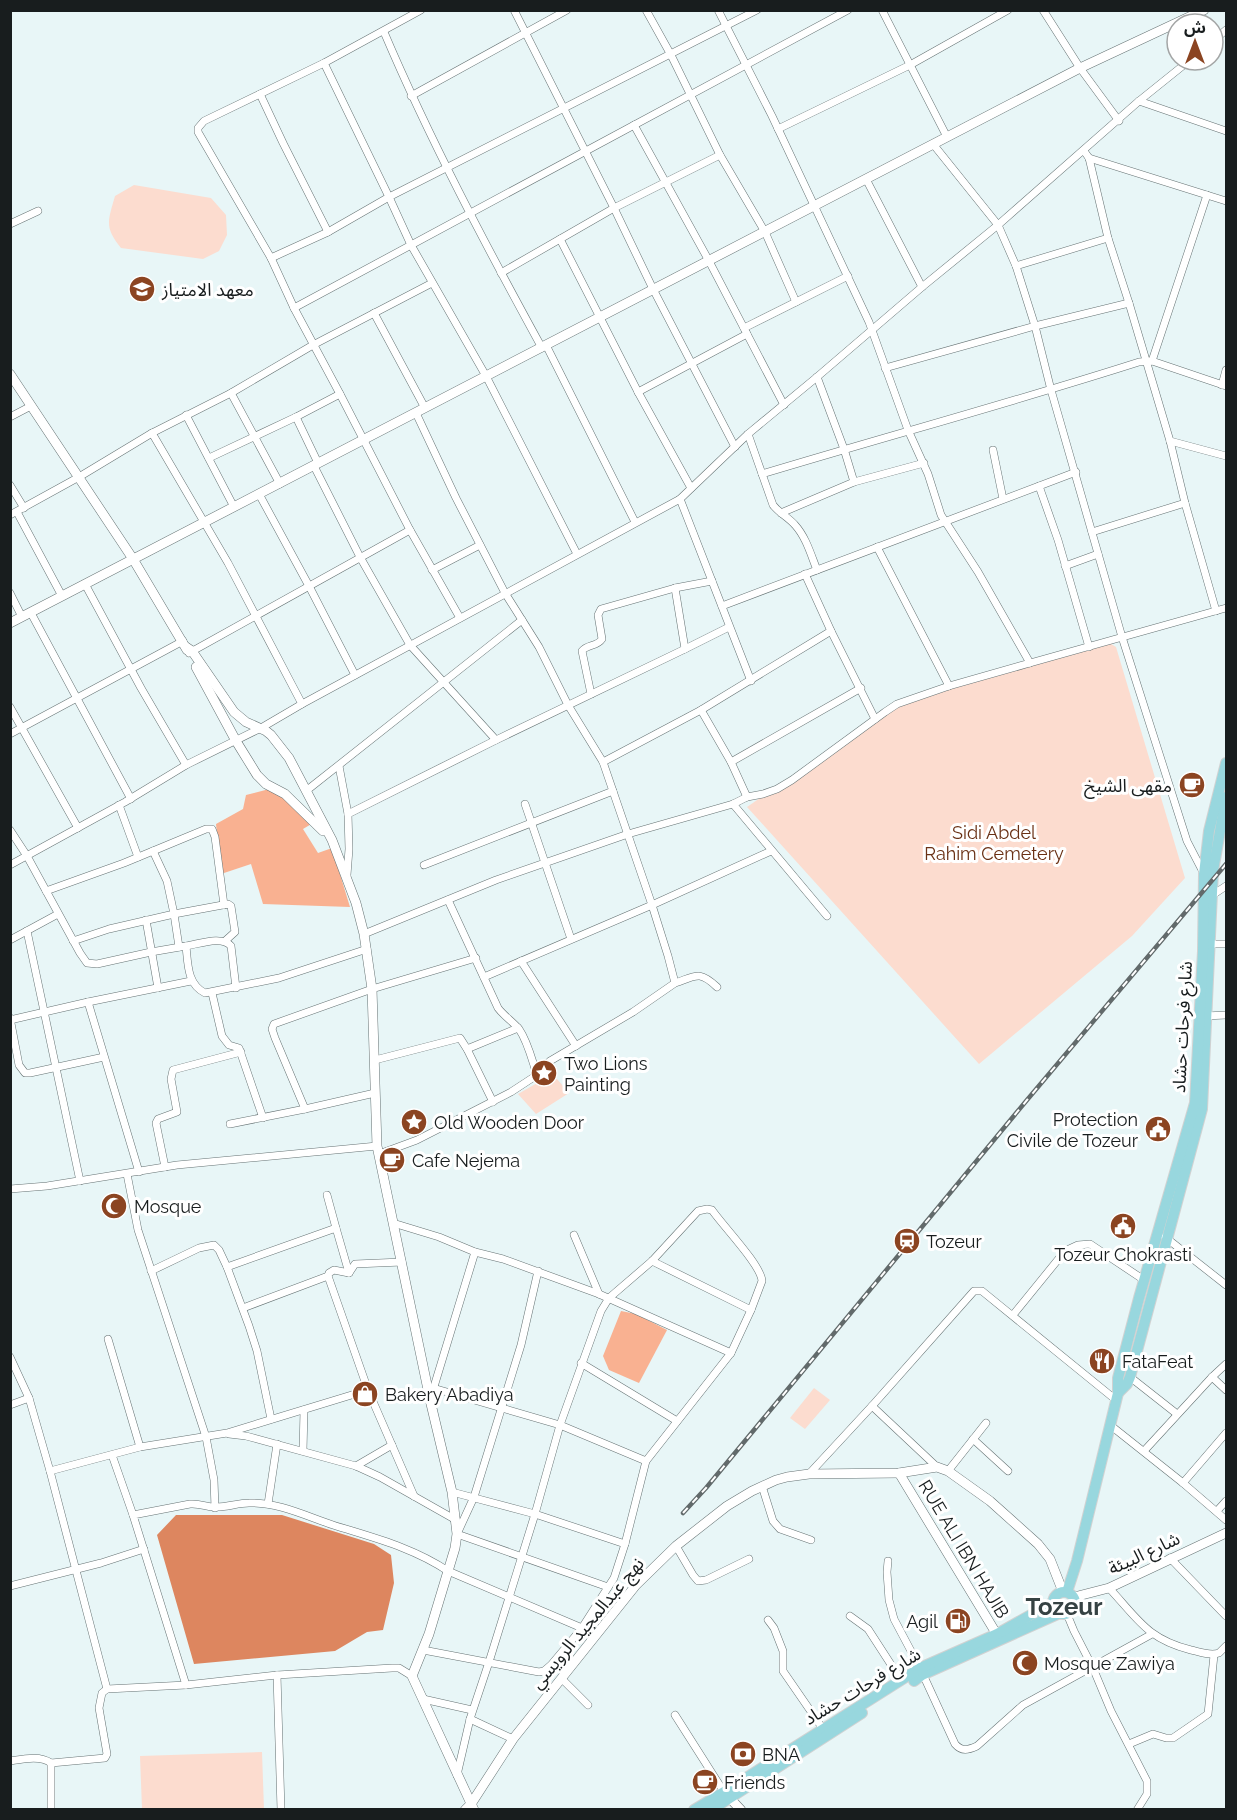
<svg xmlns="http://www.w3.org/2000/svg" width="1237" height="1820" font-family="Raleway,'Noto Sans Arabic',sans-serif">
<rect width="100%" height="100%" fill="#e8f6f7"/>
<g fill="#fcdccf">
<path d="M 134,185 L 211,198 L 226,215 L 227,235 L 219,251 L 203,259 L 121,248 C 104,227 108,221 115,196 Z"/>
<polygon points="1108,642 1116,647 1185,878 1132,936 979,1064 747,807 897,704"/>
<polygon points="546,1078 551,1080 557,1079 569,1093 536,1114 518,1094"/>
<polygon points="814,1388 830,1400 805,1429 790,1418"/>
<polygon points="262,1752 264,1809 142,1809 140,1756"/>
</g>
<g fill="#f9b191">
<polygon points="277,787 313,823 303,829 318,853 332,848 350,907 263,904 251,864 221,874 216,824 243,809 246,795"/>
<polygon points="621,1311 636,1314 667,1330 639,1383 609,1370 603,1356"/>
</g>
<polygon fill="#dd865f" points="176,1515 282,1515 374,1544 391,1555 394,1583 383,1630 367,1632 335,1651 194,1664 157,1535"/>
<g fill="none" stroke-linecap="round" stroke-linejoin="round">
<defs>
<g id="street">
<polyline points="421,10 324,63 204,121 198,128 198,132 271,258 294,308 340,394 410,530 460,618"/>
<polyline points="514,10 614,208 653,289 735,447"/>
<polyline points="646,10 671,55 720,155 765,232 796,302"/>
<polyline points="718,10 772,116 869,322 908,430 928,474 941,515 978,572 1030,663"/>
<polyline points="882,10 947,137"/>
<polyline points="1043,10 1080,68 1119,121"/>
<path d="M 384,32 C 430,140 485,244 542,348"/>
<polyline points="1213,41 1226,30"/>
<polyline points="260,94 283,143 328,232"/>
<polyline points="411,96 567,10"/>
<polyline points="1139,101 1226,131"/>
<polyline points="634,125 709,261 784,405"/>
<polyline points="778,129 910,65 1008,10"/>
<polyline points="933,144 998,225 1016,266 1035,326 1051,390 1122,637 1187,841 1203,872"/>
<polyline points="1084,151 1089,158 1108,238 1129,303 1170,441 1185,503 1216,611"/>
<polyline points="1089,158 1226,201"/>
<polyline points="866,179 922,287"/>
<polyline points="10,224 38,211"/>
<polyline points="560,239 638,392 691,488"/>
<polyline points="271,258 328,232 389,197 324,63"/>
<polyline points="1016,266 1108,238"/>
<polyline points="501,273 614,208 720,155"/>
<polyline points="294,308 848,10"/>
<polyline points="374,313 425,408"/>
<polyline points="744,328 848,276"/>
<polyline points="546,345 635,522"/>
<polyline points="1152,361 1207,195"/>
<polyline points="885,368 1035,326 1129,303"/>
<polyline points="817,377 844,449 854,482"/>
<polyline points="1222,385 1226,370"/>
<polyline points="638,392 747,334"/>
<polyline points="231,393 280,484"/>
<path d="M 416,413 L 456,498 L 505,593 L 539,647 L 568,705 L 603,762 L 652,905 L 668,956 L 675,983 C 696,976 699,970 717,987"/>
<polyline points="186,415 234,507"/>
<polyline points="10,417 31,406"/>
<polyline points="296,417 318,463"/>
<polyline points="152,433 228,563 302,704"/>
<path d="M 748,434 L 773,505 C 779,513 788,517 795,525 C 806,537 811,555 817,570"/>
<polyline points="1170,441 1226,456"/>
<polyline points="993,450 1003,499"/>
<polyline points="209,458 296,417 340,394"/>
<polyline points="314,466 360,557 410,645 496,740 685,649 675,588"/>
<path d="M 762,474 C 888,436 1014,402 1139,362 L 1152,361 L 1226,386"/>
<polyline points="10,485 24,508"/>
<polyline points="1039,486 1058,540 1089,647"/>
<polyline points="259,494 309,586 355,675"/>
<polyline points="680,499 751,681"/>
<polyline points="17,512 62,596"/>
<polyline points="781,513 854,482 924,463"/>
<polyline points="10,515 79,477 152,433 231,393 313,345 432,283"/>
<polyline points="1092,532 1185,503"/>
<polyline points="877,547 949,686"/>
<polyline points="577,554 486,376 411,245 389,197 757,10"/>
<polyline points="1065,566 1098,554"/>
<polyline points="432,570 480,545"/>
<polyline points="805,574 831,631 875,719"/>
<polyline points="85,584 141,688 186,765"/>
<polyline points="10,593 22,617"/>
<polyline points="722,606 1076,472"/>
<polyline points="31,613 131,799"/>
<polyline points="685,649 729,627"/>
<polyline points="189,653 410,530"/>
<path d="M 591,694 L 582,651 C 587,644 597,647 602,639 L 598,615 L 601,609 L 675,588 L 712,581"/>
<polyline points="10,707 78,828"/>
<polyline points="701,710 731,762 747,797"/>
<polyline points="10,734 183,641"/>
<polyline points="603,762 701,710 831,631"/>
<polyline points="731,762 861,688"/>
<polyline points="339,766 348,814"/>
<polyline points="306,791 522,620"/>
<polyline points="525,804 571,939"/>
<polyline points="733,804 827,916"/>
<polyline points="119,805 138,857"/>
<path d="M 10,830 L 27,856 L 80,953 L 87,963 L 97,964 L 151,952 L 186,946 C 188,964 187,984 205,993 L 279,978 L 367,949"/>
<polyline points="10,865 125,802 186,765 261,728 302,704 680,499 748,434 817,377 922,287 998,225 1139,101 1190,60"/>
<polyline points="424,865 613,791"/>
<polyline points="347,875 349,849 348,814 496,740"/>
<polyline points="46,891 124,863 206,829 212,829 215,837 224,905"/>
<polyline points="1211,896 1226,886"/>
<path d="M 448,900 L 498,1008 C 504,1016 512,1021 519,1029 C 528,1042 532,1060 537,1075"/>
<polyline points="146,920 158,988"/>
<polyline points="27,931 80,1181"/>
<polyline points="364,934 496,880 628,834 733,804 747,797 763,794 777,789 792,780 885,712 897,704 949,686 1030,663 1226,608"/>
<polyline points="10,940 58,914"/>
<polyline points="73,941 109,929 174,914 167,881 153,851"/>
<polyline points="1210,944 1226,944"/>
<path d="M 186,946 C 199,944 222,935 231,946 L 236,988"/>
<polyline points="179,947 174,914 228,904 231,906 235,932 225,941"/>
<polyline points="521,961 576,1046"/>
<polyline points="484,977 652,905 771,851"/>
<polyline points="212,993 222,1036 229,1045 239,1048 263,1118"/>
<polyline points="88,1002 191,981"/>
<polyline points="1205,1016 1226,1015"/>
<polyline points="10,1018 19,1065 25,1073 30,1073 104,1057"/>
<polyline points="10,1020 88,1002 139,1172"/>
<polyline points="467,1049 518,1028"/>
<polyline points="375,1060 460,1038 467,1049 493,1102"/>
<polyline points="305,1109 275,1038 272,1029 274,1024 372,989 476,958"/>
<polyline points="230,1124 305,1109 375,1093"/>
<polyline points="379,1154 417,1140 511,1092 537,1075 550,1061 633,1012 675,983"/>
<polyline points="165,1167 156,1123 158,1119 177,1112 171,1079 173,1070 241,1052"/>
<polyline points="127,1174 138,1230 206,1437 214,1480 215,1508"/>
<polyline points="10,1189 47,1186 177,1165 377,1146"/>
<polyline points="327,1195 336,1228"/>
<polyline points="393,1223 439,1237 475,1252 503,1259 599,1294 731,1353"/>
<polyline points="574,1235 599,1294"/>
<polyline points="1165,1237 1226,1285"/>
<polyline points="652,1261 751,1310"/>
<polyline points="227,1267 336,1228 349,1273"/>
<polyline points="151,1271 199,1248 214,1245 219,1250 227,1267 249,1326 257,1351 271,1419"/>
<polyline points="538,1271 521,1345 474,1497 457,1534 608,1587"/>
<polyline points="243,1308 328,1276"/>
<polyline points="1013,1315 1065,1251 1078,1245 1090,1244 1144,1280"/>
<polyline points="108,1339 140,1447"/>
<polyline points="10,1357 29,1398"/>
<polyline points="581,1363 677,1421"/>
<polyline points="1130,1377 1177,1414"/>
<polyline points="1212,1377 1226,1390"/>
<polyline points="433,1388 560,1425 646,1461"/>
<polyline points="368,1390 414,1496"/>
<polyline points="433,1390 475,1252"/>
<polyline points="10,1405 29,1398 50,1471 107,1689"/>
<polyline points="872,1406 937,1467"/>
<polyline points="1110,1425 1183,1483 1226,1520"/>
<polyline points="229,1434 246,1436 356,1466 380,1477 456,1520"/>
<polyline points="973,1439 1008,1471"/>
<polyline points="303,1451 304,1410"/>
<polyline points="1144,1451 1212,1377 1226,1364"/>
<polyline points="112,1455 133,1515"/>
<polyline points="356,1466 392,1445"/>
<polyline points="50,1471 140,1447 227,1433 368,1390 328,1276 329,1273 334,1270 349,1273 355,1264 402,1262"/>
<polyline points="948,1471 986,1423"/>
<polyline points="809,1474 872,1406 974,1291 982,1291 1116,1400"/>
<polyline points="1183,1483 1226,1433"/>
<polyline points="762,1486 773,1521 780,1529 811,1540"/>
<polyline points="452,1492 535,1514 625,1544"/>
<polyline points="268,1504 277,1444"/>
<polyline points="1217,1511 1226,1501"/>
<polyline points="676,1546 693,1575 698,1581 706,1580 749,1559"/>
<polyline points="1170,1558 1226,1616"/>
<path d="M 888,1561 L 887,1572 L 889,1600 L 894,1619 L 920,1668 L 955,1744 C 962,1752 968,1750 977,1746 L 1023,1705 L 1152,1634"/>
<polyline points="10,1586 101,1563 144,1549"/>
<path d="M 1109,1588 C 1138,1619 1147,1639 1191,1650 C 1200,1652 1210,1656 1219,1653 L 1226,1646"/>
<polyline points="1067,1614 1074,1631 1093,1668 1111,1711 1147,1781 1147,1794 1137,1810"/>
<polyline points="850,1616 868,1629 901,1680"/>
<polyline points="768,1620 774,1628 783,1651 783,1671 823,1729"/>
<path d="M 423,1650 L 539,1672 L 544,1671 L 551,1665 L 582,1628 L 614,1578 L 625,1544 L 646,1461 L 731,1353 L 751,1310 L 762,1281 C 761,1265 723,1226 712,1210 L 707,1209 L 698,1211 L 652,1261 L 609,1298 L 601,1311 L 560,1425 L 535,1514 L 489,1662 L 470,1719 L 457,1775"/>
<polyline points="277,1675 281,1810"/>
<polyline points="562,1679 588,1705"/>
<path d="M 186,1685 L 133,1515 L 190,1504 C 202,1503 207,1508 217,1507 C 228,1507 238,1503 249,1503 C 278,1502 306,1516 333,1525 C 374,1538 412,1547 448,1571 L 582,1628"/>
<polyline points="423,1699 472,1710"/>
<polyline points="675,1715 724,1792"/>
<polyline points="470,1719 513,1739"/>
<polyline points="1129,1744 1153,1734 1166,1738 1173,1738 1208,1714 1214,1655"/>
<path d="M 10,1761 C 23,1759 40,1755 51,1763 L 105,1758 L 107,1754 L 99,1708 L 102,1693 L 107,1689 L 186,1685 L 277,1675 L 392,1668 L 399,1668 L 412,1676"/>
<polyline points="51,1810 51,1763"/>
</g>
<g id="secondary">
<polyline points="10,374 133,559 187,650"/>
<polyline points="10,623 1080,68 1204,10"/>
<polyline points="186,647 192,651 234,712 246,722 266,731 271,735 289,758 332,840 356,903 364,934 372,989 377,1146 431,1404 452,1492 457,1534 455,1548 429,1634 412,1676 474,1810"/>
<polyline points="196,667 236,741 257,775 266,784 285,794 323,831"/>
<polyline points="899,1473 999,1638"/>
<polyline points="1074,1597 1109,1588 1226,1533"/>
<polyline points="726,1794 741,1810"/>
<polyline points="465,1810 471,1804 513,1739 636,1585 676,1546 727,1506 752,1491 776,1480 787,1477 809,1474 899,1473 937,1467 948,1471 990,1501 1038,1544 1050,1559 1063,1592"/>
</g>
<g id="primary">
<polyline points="1118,1393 1127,1384 1130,1377 1202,1109 1213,871 1226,797"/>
<polyline points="1067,1592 1077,1561 1118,1393 1118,1378 1139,1298 1195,1103 1203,951 1204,874 1209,831 1226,763"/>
<circle cx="1064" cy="1603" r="11"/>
<polyline points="914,1681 922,1675 1060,1613"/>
<polyline points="694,1810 724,1792 920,1668 997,1634 1054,1602"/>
<polyline points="711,1810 862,1713"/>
</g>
</defs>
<use href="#street" stroke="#667374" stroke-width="8"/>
<use href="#secondary" stroke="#667374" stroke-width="10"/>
<use href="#primary" stroke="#d1d2d2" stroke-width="12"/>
<use href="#street" stroke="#fff" stroke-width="7"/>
<use href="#secondary" stroke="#fff" stroke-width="9"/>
<use href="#primary" stroke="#98d7de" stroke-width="10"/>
<defs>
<polyline id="rail" points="683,1513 706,1488 1027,1100 1226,864"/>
</defs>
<use href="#rail" stroke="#626a6b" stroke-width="4.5"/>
<use href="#rail" stroke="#fff" stroke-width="2" stroke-dasharray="7" stroke-linecap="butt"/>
</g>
<defs>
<symbol id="school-disc" viewBox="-11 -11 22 22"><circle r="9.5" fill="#8b4421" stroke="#fff"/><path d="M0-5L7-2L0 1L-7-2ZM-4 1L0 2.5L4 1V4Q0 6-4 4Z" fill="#fff"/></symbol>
<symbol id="cafe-disc" viewBox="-11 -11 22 22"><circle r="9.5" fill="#8b4421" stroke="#fff"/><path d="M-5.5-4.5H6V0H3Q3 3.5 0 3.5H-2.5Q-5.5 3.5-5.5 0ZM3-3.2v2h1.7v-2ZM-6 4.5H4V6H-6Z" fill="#fff"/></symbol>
<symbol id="sight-disc" viewBox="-11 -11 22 22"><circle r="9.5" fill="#8b4421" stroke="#fff"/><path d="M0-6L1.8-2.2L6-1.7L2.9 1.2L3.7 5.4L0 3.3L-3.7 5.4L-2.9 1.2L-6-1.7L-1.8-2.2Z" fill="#fff"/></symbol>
<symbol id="civic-disc" viewBox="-11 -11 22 22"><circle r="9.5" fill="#8b4421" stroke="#fff"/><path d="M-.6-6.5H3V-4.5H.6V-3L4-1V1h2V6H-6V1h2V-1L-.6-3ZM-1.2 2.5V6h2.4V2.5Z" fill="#fff"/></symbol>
<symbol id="mosque-disc" viewBox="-11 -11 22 22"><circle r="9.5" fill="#8b4421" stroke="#fff"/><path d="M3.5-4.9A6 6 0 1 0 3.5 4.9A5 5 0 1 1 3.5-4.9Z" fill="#fff"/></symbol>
<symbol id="station-disc" viewBox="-11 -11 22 22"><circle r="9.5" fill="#8b4421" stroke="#fff"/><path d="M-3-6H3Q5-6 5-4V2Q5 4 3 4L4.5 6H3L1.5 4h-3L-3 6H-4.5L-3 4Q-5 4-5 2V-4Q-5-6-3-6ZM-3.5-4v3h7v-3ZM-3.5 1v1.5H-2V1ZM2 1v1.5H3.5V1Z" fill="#fff"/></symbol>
<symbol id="restaurant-disc" viewBox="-11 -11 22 22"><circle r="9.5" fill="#8b4421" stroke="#fff"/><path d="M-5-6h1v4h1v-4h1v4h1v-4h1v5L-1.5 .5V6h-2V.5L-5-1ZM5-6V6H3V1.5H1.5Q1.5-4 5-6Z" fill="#fff"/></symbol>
<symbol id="shop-disc" viewBox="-11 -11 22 22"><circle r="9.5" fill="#8b4421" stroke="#fff"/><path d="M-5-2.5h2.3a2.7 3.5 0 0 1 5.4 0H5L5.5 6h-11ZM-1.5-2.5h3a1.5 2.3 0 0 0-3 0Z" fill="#fff"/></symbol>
<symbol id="fuel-disc" viewBox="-11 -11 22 22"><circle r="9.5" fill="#8b4421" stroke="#fff"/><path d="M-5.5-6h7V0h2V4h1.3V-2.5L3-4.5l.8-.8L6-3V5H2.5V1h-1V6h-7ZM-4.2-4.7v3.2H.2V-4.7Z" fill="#fff"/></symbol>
<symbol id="bank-disc" viewBox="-11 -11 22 22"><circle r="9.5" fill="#8b4421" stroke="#fff"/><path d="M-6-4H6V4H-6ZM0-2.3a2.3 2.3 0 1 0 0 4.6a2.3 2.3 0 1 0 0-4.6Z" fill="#fff"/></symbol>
</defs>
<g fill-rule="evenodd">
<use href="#school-disc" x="127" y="274" width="30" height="30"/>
<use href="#cafe-disc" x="1177" y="770" width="30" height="30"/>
<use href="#sight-disc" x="529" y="1058" width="30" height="30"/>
<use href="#sight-disc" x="399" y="1107" width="30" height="30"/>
<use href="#civic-disc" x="1143" y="1114" width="30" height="30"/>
<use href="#cafe-disc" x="377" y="1145" width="30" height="30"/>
<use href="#mosque-disc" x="99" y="1191" width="30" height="30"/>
<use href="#civic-disc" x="1108" y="1211" width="30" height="30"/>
<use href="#station-disc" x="892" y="1226" width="30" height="30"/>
<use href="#restaurant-disc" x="1087" y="1346" width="30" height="30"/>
<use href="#shop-disc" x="350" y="1379" width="30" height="30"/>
<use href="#fuel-disc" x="943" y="1606" width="30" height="30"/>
<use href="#mosque-disc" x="1010" y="1648" width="30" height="30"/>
<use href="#bank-disc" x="728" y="1739" width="30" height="30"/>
<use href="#cafe-disc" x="690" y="1767" width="30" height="30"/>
</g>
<g text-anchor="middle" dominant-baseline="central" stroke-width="6" stroke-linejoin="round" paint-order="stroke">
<g font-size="18" fill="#181d1e" stroke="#fff" text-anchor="start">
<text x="162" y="289">معهد الامتياز</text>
<text x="1172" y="785" text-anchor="end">مقهى الشيخ</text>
<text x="564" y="1063">Two Lions<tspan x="564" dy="21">Painting</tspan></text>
<text x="1138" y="1119" text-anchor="end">Protection<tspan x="1138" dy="21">Civile de Tozeur</tspan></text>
<text x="434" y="1122">Old Wooden Door</text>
<text x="412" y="1160">Cafe Nejema</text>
<text x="134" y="1206">Mosque</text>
<text x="926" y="1241">Tozeur</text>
<text x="1123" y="1254" text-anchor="middle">Tozeur Chokrasti</text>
<text x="1122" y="1361">FataFeat</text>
<text x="385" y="1394">Bakery Abadiya</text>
<text x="938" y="1621" text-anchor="end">Agil</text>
<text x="1044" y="1663">Mosque Zawiya</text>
<text x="762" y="1754">BNA</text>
<text x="724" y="1782">Friends</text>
</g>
<g font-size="18" fill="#6a3115" stroke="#fff">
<text x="994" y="832">Sidi Abdel<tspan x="994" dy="21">Rahim Cemetery</tspan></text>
</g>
<g font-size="18" fill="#181d1e" stroke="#fff">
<text transform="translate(1182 1027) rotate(-87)">شارع فرحات حشاد</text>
<text transform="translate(964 1549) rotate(59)">RUE ALI IBN HAJIB</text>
<text transform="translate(1144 1553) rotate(-25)">شارع البيئة</text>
<text transform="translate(587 1623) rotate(-50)">نهج عبدالمجيد الرويسي</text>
<text transform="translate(862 1686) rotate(-31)">شارع فرحات حشاد</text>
</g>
<g font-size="24" font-weight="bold" fill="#364243" stroke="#fff">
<text x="1064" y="1606">Tozeur</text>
</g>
</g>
<rect width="1237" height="1820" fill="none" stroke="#181d1e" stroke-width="24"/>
<g transform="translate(1195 42)"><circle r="28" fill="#ffffff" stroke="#a3a5a5" stroke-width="1.5"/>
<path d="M0-4.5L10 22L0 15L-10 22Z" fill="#8b4421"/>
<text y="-9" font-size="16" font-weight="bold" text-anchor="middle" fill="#181d1e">ش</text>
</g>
</svg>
